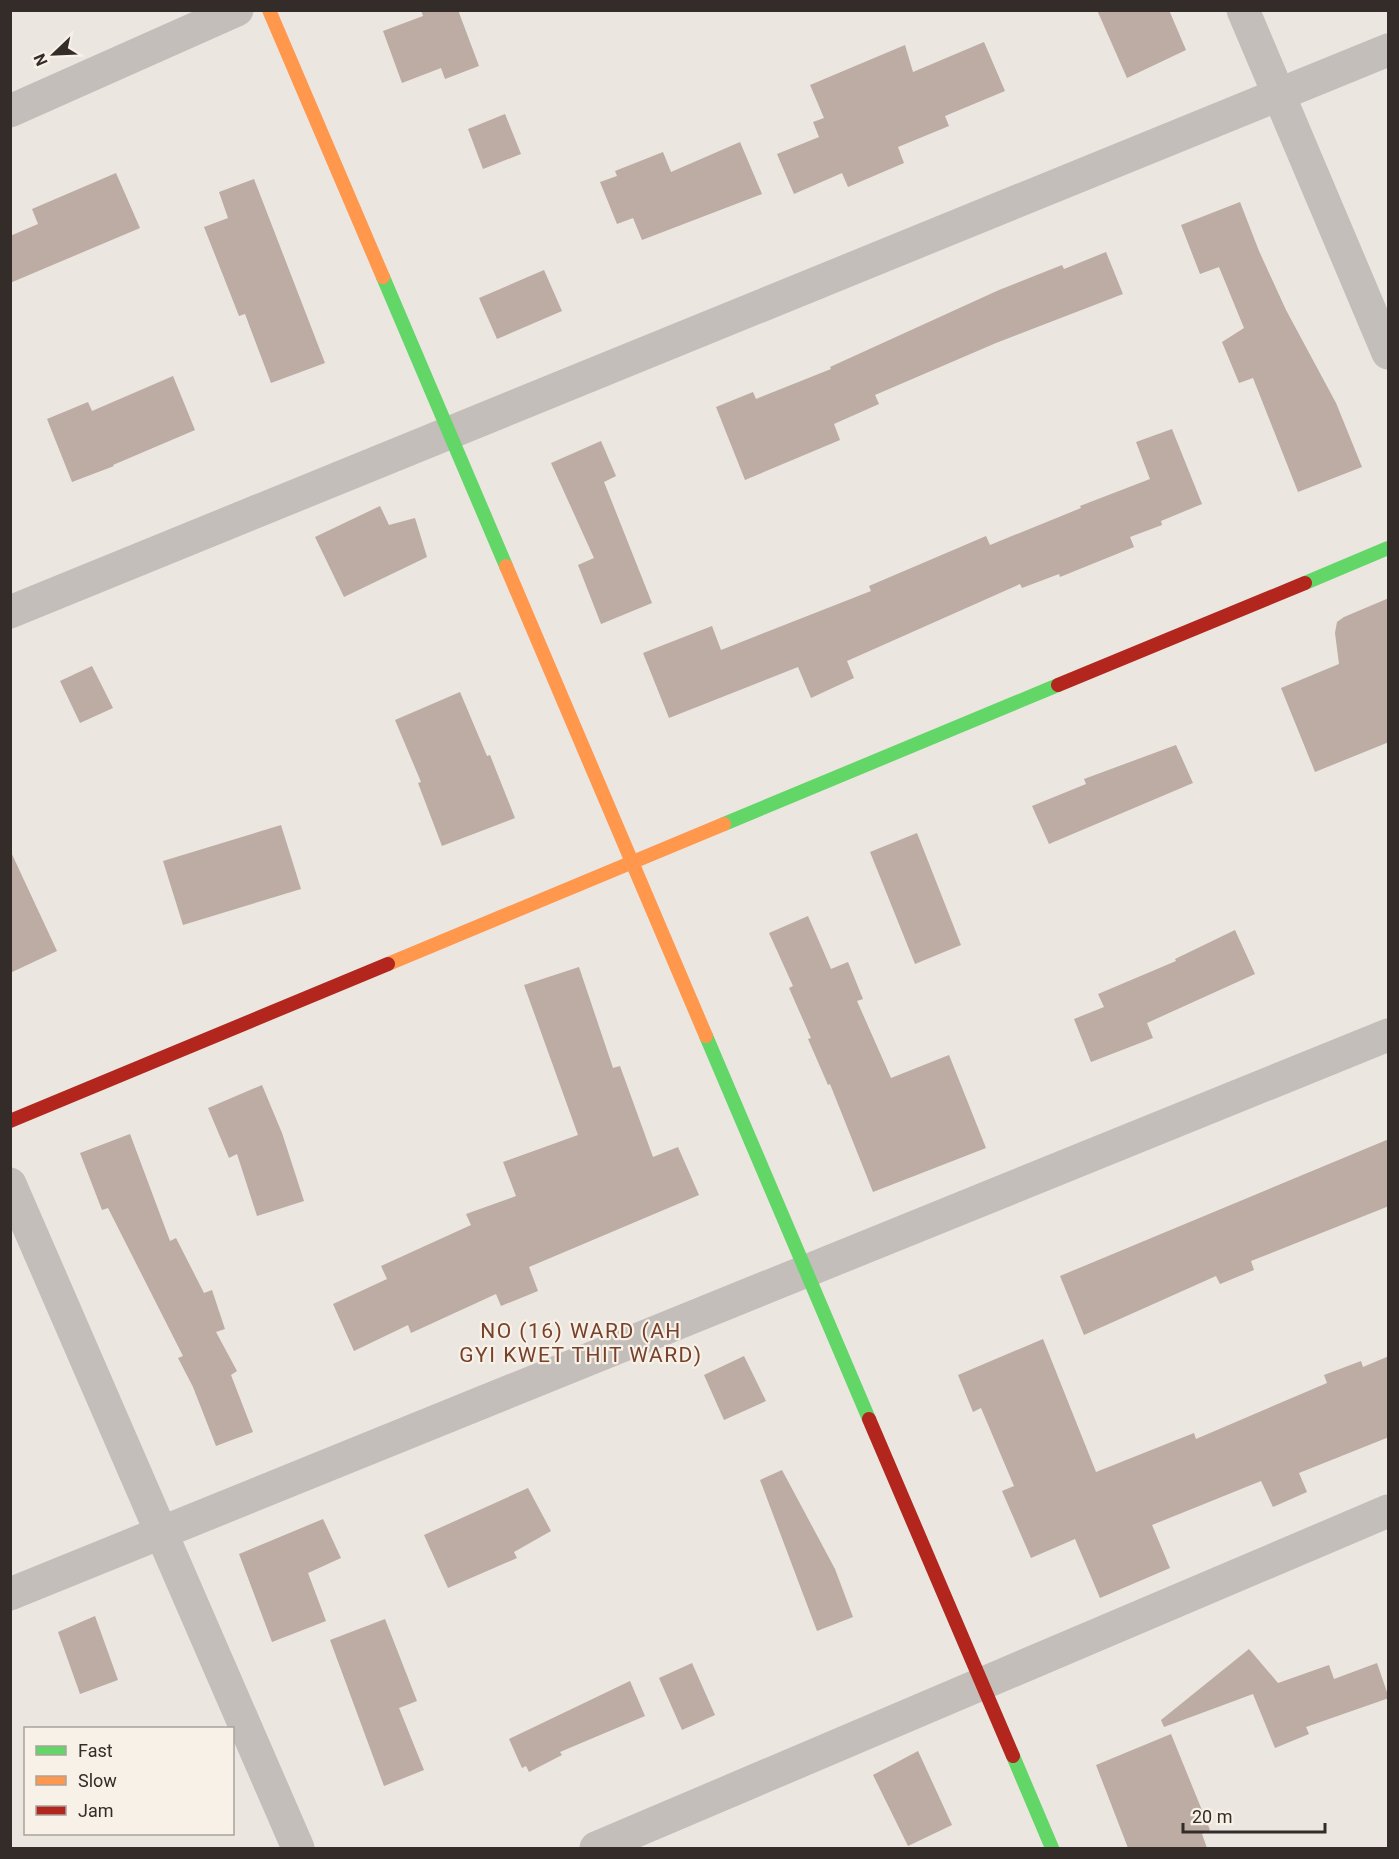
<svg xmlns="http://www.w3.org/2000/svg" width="1399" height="1859" font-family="Roboto,sans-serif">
<rect width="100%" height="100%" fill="#ebe6e0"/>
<g fill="#bcaca4">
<polygon points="421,10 458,10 479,66 445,79 441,68 402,83 383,31 423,16"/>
<polygon points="1097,10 1169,10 1186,50 1127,78"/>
<polygon points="984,42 1005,91 945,116 949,126 898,147 904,163 848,187 842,173 794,194 777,154 819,137 813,122 824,118 810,85 905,45 913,72"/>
<polygon points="505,114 521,154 483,169 468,129"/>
<polygon points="740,142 762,194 642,240 633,218 617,224 600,182 617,176 615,171 663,152 671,172"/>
<polygon points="116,173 140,228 10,283 10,236 38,224 32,209"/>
<polygon points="254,179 325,363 271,383 245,314 239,316 204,227 228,218 219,192"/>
<polygon points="1240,202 1259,251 1286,310 1336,403 1362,467 1298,492 1253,378 1239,383 1222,342 1244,328 1219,267 1200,274 1181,225"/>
<polygon points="1106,252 1123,294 996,343 875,395 879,404 834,424 840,440 745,480 716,407 753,392 756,399 831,369 830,367 999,290 1062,265 1064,269"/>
<polygon points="544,270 562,311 497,339 479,298"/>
<polygon points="173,376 195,430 113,465 114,466 72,482 47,419 88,402 92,411"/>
<polygon points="1172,429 1202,504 1161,521 1162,525 1130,537 1134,547 1060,577 1059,574 1022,588 1020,584 847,661 854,678 811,698 798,667 669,718 643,653 712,626 721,650 871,591 869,586 986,536 990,545 1081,508 1080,506 1150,479 1136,442"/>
<polygon points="601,441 616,476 604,482 652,603 601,624 578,565 594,558 551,463"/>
<polygon points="380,506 389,525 415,518 427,557 344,597 315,537"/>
<polygon points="1389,598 1389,742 1315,772 1281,688 1339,664 1335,633 1337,622 1344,617"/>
<polygon points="92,666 113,708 80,723 60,681"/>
<polygon points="460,692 487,756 490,755 515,818 442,846 418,783 421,782 395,720"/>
<polygon points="1176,745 1193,783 1049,844 1032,806 1086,784 1084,779"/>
<polygon points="281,825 301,889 183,925 163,861"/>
<polygon points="917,833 961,945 915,964 870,852"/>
<polygon points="10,850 57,951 10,973"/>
<polygon points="808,916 831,969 848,962 863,999 857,1001 891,1078 949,1055 986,1148 873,1192 830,1084 828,1085 808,1039 811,1038 789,988 793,986 769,933"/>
<polygon points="1235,930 1255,974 1147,1023 1153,1038 1091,1062 1074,1019 1104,1007 1098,994 1176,961 1175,959"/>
<polygon points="579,967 613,1068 620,1066 653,1157 678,1147 699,1195 529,1267 538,1291 501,1306 496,1294 411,1333 408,1325 354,1351 333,1304 387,1279 381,1266 471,1225 466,1214 516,1196 503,1162 578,1135 524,985"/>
<polygon points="262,1085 282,1133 304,1201 257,1216 237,1154 229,1158 208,1108"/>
<polygon points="130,1134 170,1241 176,1238 204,1293 212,1290 225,1329 216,1332 237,1371 231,1375 253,1432 216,1446 193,1387 178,1358 183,1356 108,1208 102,1210 80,1153"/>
<polygon points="1389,1139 1389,1206 1251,1261 1254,1270 1220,1284 1216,1276 1084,1335 1060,1276"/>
<polygon points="1043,1339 1096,1472 1194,1433 1196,1439 1327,1383 1324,1375 1361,1361 1363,1367 1389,1356 1389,1437 1299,1473 1307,1492 1273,1507 1261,1481 1152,1525 1170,1568 1100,1598 1075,1539 1031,1558 1002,1491 1014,1486 981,1408 973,1412 958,1375"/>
<polygon points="744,1356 766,1401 724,1420 704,1375"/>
<polygon points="782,1470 835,1569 853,1617 817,1631 760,1480"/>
<polygon points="528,1488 551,1531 514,1552 517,1558 448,1588 424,1535"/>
<polygon points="323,1519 341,1558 308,1573 326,1621 272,1642 239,1554"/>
<polygon points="95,1616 118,1680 80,1694 58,1632"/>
<polygon points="385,1619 417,1701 399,1708 424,1770 384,1786 330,1640"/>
<polygon points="1249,1649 1278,1683 1329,1665 1334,1679 1377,1663 1389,1698 1306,1727 1309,1734 1275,1748 1253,1694 1164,1727 1161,1720"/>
<polygon points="692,1663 715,1715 682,1730 659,1678"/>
<polygon points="630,1681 645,1716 560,1752 562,1755 529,1772 526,1766 522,1768 509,1739"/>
<polygon points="1171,1734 1210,1830 1202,1834 1207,1848 1128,1848 1096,1765"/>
<polygon points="918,1751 952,1825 908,1846 873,1775"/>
</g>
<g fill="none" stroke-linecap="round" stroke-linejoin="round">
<g stroke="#c3beba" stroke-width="33">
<polyline points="1243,10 1388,353"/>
<polyline points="10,111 237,10"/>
<polyline points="10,612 1388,50"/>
<polyline points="10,1184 298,1848"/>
<polyline points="10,1594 1388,1035"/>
<polyline points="596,1848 1388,1511"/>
</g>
<g stroke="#63d668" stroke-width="14">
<polyline points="383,277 506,566"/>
<polyline points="1305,583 1388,548"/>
<polyline points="724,824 1058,685"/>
<polyline points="706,1036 869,1419"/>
<polyline points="1013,1756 1052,1848"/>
</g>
<g stroke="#ff974d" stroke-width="14">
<polyline points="269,10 383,277"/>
<polyline points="506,566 706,1036"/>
<polyline points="388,964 724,824"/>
</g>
<g stroke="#b3261e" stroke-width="14">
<polyline points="1058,685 1305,583"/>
<polyline points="10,1121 388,964"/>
<polyline points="869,1419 1013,1756"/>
</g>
</g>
<g text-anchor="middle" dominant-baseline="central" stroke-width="4.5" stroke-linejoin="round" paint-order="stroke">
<g font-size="21" letter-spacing="1.5" fill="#78412b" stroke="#f7f1e8">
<text x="581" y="1331">NO (16) WARD (AH<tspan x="581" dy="24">GYI KWET THIT WARD)</tspan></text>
</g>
</g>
<rect width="1399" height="1859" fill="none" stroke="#332c28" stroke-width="24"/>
<rect x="24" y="1727" width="210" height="108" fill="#f7f1e8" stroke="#a9a29b" stroke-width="1.5"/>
<rect x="36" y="1746" width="30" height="9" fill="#63d668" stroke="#a9a29b" stroke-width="1.5"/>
<text x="78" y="1757" font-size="18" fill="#332c28">Fast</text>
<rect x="36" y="1776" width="30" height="9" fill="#ff974d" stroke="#a9a29b" stroke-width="1.5"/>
<text x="78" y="1787" font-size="18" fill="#332c28">Slow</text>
<rect x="36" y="1806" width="30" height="9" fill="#b3261e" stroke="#a9a29b" stroke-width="1.5"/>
<text x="78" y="1817" font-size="18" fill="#332c28">Jam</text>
<g transform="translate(54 54) rotate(247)" stroke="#f7f1e8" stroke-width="4.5" paint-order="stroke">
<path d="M0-4.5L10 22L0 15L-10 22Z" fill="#332c28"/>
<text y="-9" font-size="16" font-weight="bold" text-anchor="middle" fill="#332c28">N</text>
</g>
<path d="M1183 1823v9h142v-9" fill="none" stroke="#332c28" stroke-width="3"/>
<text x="1192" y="1823" font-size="18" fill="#332c28" stroke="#f7f1e8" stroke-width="4.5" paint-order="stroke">20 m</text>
</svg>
